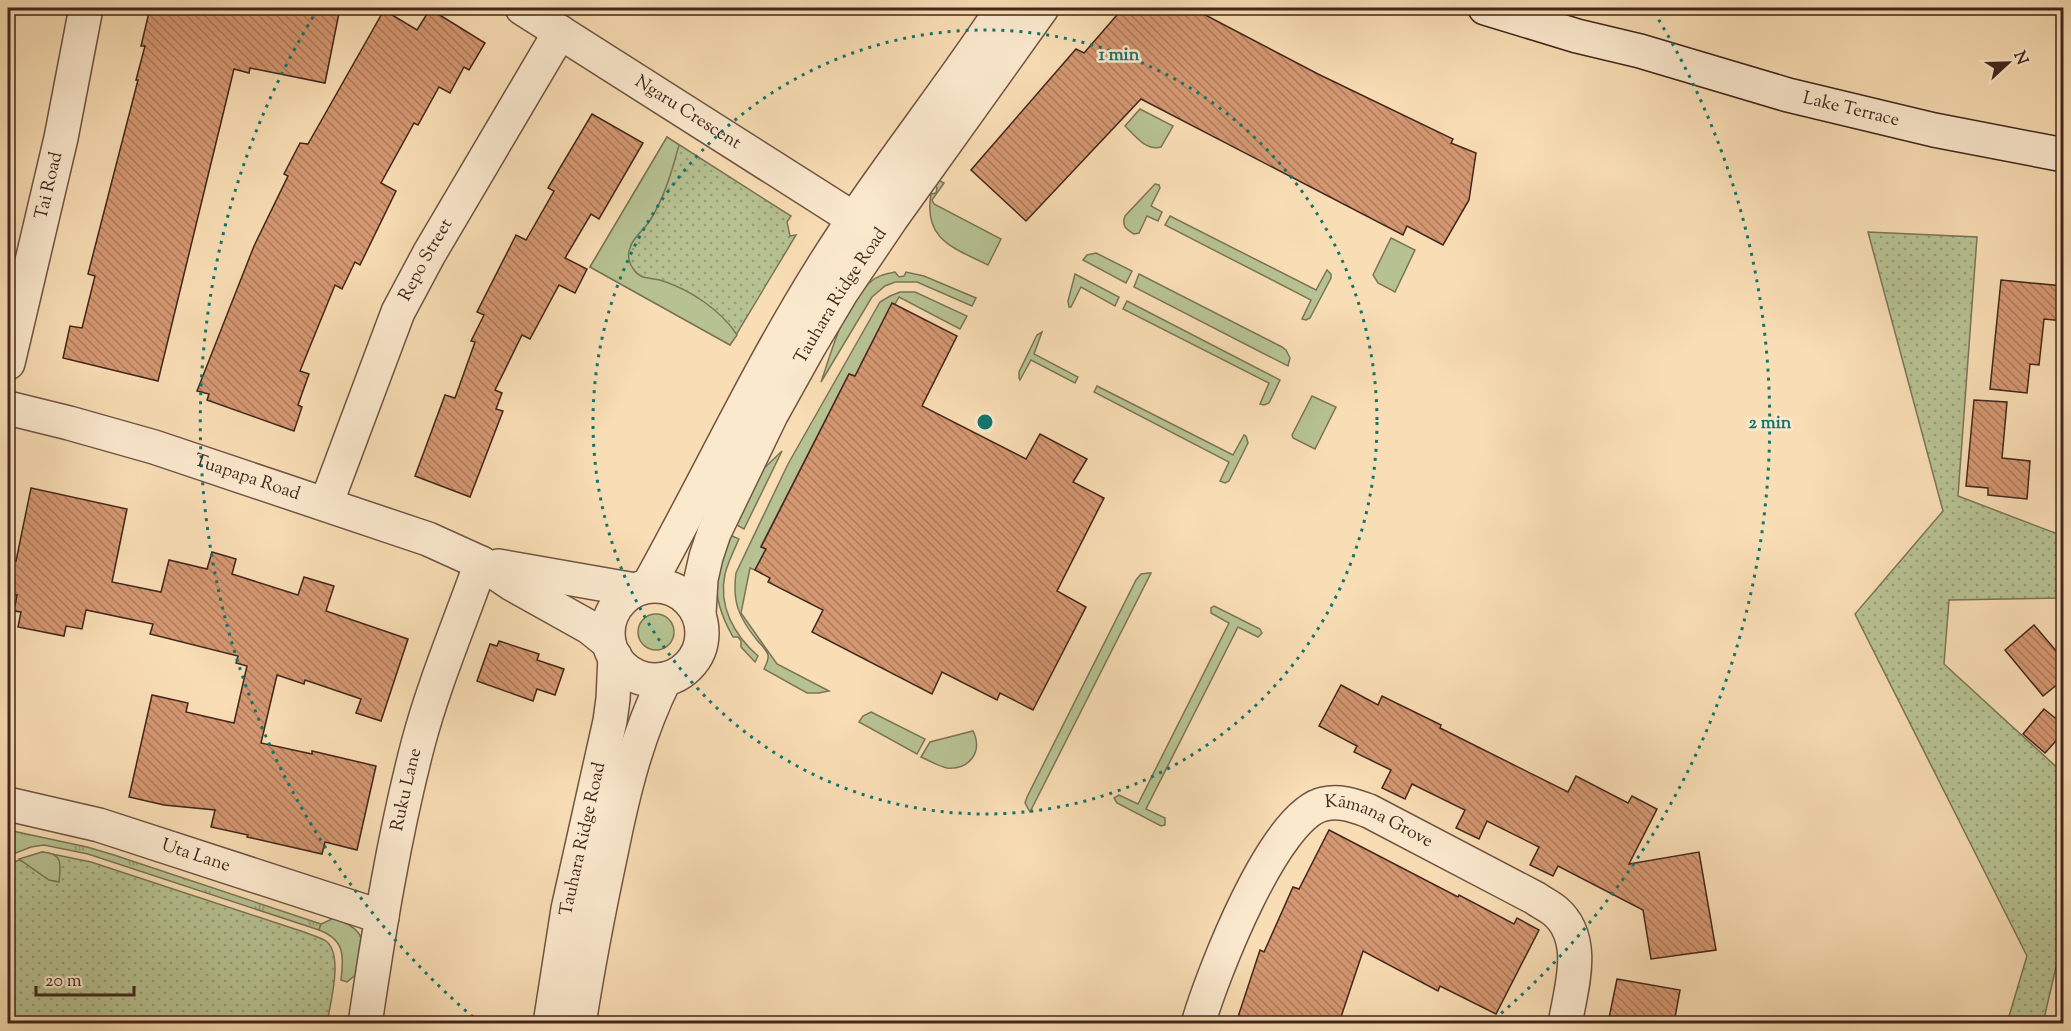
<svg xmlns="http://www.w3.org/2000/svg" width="2071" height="1031" font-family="'Sorts Mill Goudy',serif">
<defs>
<pattern id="grass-tufts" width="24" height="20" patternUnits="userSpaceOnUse" patternTransform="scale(1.5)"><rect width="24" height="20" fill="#b7c292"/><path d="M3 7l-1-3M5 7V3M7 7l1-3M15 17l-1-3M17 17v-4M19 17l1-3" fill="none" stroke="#969d77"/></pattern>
<pattern id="park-dots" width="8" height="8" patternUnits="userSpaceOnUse" patternTransform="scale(1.5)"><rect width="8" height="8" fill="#b7c292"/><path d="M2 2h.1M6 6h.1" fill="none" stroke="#969d77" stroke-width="1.8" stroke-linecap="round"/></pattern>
<pattern id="building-back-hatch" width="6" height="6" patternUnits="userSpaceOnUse" patternTransform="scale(1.5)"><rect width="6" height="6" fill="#d49771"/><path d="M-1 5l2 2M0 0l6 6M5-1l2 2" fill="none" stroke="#ae7b5c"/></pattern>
</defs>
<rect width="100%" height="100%" fill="#f9ddb4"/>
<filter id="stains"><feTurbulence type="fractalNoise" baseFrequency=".00333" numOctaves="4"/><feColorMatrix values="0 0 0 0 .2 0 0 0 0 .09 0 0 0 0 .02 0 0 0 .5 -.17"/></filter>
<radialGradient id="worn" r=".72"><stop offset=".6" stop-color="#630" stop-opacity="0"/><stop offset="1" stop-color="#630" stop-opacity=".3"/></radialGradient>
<polygon fill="url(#grass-tufts)" stroke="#7c7458" stroke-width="1.5" points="8,830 87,847 114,855 321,924 319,930 88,854 44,845 31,847 8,856"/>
<g fill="url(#park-dots)" stroke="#7c7458" stroke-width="1.5">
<polygon points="667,137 791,216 787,222 790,236 796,235 730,345 590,267"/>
<polygon points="1868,232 1977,237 1958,496 2063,536 2063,598 1949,600 1944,664 2063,773 2063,937 2043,1023 2007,1023 2027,956 1855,614 1943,511"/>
<path d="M 42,852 L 91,862 L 304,932 C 311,935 320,937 326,941 C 344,955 330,1004 327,1023 L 8,1023 L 8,864 Z"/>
</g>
<g fill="#b7c292" stroke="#7c7458" stroke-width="1.5">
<path d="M 1140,109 L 1173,126 L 1161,147 C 1146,151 1135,136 1125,126 Z"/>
<path d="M 667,137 L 679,145 C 672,171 664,199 649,222 C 643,231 633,237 630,248 C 627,255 629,264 634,270 C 642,281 652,277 663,281 C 690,290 721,310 737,335 L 730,345 L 590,267 Z"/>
<path d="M 938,180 L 944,183 L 932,200 L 934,204 L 1001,239 L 988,265 C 954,248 923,240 931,194 L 936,193 L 937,188 L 935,185 Z"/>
<path d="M 1155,184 L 1159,185 L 1160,188 L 1151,206 L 1162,212 L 1158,221 L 1147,216 L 1139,233 L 1134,234 C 1127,230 1121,226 1125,216 Z"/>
<polygon points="1170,216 1316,290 1327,270 1331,274 1331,278 1310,318 1306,320 1302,319 1311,300 1165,225"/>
<polygon points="1391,238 1415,250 1395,292 1378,283 1373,275"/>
<polygon points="1096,253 1132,271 1126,283 1083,260 1087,255"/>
<path d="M 895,272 L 899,277 L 904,276 L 906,272 L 924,276 L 976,298 L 972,306 L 917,282 L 895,282 L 885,286 L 872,297 L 821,382 C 832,351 843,305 869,283 C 876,276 885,274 895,272 Z"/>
<polygon points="1075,274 1119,297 1115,306 1081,287 1071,307 1069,307 1068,301"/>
<polygon points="1139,274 1282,347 1286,350 1290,358 1288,366 1134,287"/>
<path d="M 900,292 L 915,292 L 967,316 L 960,329 L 899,297 L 895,304 L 892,304 L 861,364 L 858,378 L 849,374 L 761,546 L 766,549 L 755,570 L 750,568 L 741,613 L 777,664 L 829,691 L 819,693 L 807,693 L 764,669 C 766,665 769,659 768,655 C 767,650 760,644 757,640 C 739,618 732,602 736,573 L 788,464 L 880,302 L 890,296 Z"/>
<polygon points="1127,301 1280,380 1269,403 1264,405 1260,404 1269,383 1123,309"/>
<polygon points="1042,332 1034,354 1078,377 1075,383 1031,360 1020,380 1019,378 1019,372 1037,335"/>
<polygon points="1097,386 1233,455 1244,435 1246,436 1248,443 1229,481 1225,483 1220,481 1229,462 1094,392"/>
<polygon points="1312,396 1336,407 1315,449 1293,438 1292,435"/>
<polygon points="782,451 744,529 733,523 757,475"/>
<path d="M 728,534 L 739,539 C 734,550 728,562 725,574 C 718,606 734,635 758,656 L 755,662 L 741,647 L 741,641 L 738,637 L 733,637 C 724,621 715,600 717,581 C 718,565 725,549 728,534 Z"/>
<polygon points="1148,573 1151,573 1030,812 1025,803 1027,797 1136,580 1141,574"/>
<polygon points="1214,606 1260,629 1262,633 1258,637 1238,627 1146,809 1165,818 1165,825 1161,826 1117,803 1114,798 1119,795 1138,804 1229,623 1211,613 1211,608"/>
<circle cx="656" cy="632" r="18"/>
<polygon points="871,712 925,739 917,754 859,722 863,716"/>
<path d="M 973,731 C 983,751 970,770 947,768 C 938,766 930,761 921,757 L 930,742 Z"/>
<path d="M 42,852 C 63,853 61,865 59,882 L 49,880 L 19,859 Z"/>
<path d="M 334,918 C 368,931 363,939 359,972 L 347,982 L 341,980 C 344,956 345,940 319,930 L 321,924 Z"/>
</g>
<g fill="url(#building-back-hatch)" stroke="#42261d" stroke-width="1.5">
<polygon points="150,8 340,8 325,83 250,68 249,73 234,69 158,381 63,358 70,326 82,328 95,276 88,274 138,80 136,80 145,46 141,46"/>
<polygon points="1123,8 1192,8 1318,74 1453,139 1451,143 1476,153 1469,200 1443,245 1407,226 1403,235 1141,99 1026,221 971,170 1076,49 1084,53"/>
<polygon points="430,9 485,43 469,70 464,67 450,93 439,87 418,125 414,123 381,183 396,191 360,265 355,262 342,289 335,285 300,371 309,374 298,405 302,407 294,431 207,400 209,394 197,391 254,246 288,176 284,174 300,143 308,144 384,10 417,30"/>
<polygon points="592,114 643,143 599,219 591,214 565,258 587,269 575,293 559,285 530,339 522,335 495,390 502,393 496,409 503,411 470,497 415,476 445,395 455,398 475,342 471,341 484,315 477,312 516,235 526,240 554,191 548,188"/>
<polygon points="2001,280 2064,286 2064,321 2044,319 2039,365 2030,364 2027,393 1990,389"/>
<polygon points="892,303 957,336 922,406 1026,459 1040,434 1087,459 1073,482 1104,498 1057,591 1086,607 1033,710 1000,693 997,700 942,672 932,694 812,632 823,610 768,582 770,578 755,570 766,549 761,547 849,374 855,376"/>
<polygon points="1974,400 2007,402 2002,458 2030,461 2027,499 1988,495 1988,488 1966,486"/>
<polygon points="31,488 127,509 112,582 161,592 169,560 207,569 212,552 236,559 232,574 298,595 304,577 334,586 326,611 408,639 381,721 356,713 361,699 305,680 304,684 277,675 261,743 312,754 312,751 376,766 357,850 325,842 322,854 247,837 248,835 211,827 215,810 164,805 129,797 152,695 188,703 186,712 234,723 247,666 236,663 238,656 150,634 153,624 86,610 82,629 66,626 64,636 18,627 21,612 14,611 17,595 8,594 8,577 11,560 16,561"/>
<polygon points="2034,625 2064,660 2064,679 2043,696 2005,650"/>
<polygon points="499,641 539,654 537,660 564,669 555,695 537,689 533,701 477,681 490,644 497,646"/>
<polygon points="1341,685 1378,705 1382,696 1441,725 1440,728 1568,792 1576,776 1628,803 1632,796 1657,809 1629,864 1699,852 1716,950 1651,959 1643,910 1558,866 1553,876 1530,865 1539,847 1487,821 1479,839 1456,828 1465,810 1412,784 1405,799 1382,788 1391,770 1354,752 1357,746 1319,726"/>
<polygon points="2044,709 2064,725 2064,732 2045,753 2023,734"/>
<polygon points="1329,830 1458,897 1459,895 1514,924 1517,918 1539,930 1496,1014 1440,986 1438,991 1363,951 1339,1023 1236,1023 1260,950 1264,952 1293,887 1299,889"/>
<polygon points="1617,979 1680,990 1674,1023 1608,1023"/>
</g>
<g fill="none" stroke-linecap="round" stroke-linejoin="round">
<defs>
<g id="minor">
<path id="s1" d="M 522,8 L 854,219"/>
<path id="s2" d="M 8,363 L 61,138 L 86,8"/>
<path id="s3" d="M 8,408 L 69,423 L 154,447 L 428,539 L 481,563 L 512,584 L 589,627 L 609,643"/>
<path id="s4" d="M 326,504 L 398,312 L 429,254 L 560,32"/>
<polyline points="498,566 635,590"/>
<path id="s5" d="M 8,804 L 99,825 L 382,917"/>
<path id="s6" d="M 365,1024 C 379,930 394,836 418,744 C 434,683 460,623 481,563"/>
<path id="s7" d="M 1198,1024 C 1212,976 1274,814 1324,804 C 1340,800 1355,806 1369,811 L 1535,898 C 1542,903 1549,906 1555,911 C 1588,939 1571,988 1565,1024"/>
</g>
<g id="tertiary">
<circle cx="655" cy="633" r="47"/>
<path d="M 648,586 C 707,480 758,370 822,268 C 878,178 945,96 1003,8"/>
<path id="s8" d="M 699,613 L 701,579 L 706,557 L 714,533 L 771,415 L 810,345 L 841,293 L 891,219 L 1042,8"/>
<path id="s9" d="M 550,1024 L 568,909 L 610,721 L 613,699 L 615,656"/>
<path d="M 579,1024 C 588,966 599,909 611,853 C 623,793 637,735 665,679"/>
</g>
<g id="secondary">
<path id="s10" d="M 1485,8 L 1577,36 L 1640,51 L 1788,95 L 1934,130 L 2064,155"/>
</g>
</defs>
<use href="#minor" stroke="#705443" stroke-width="36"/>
<use href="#tertiary" stroke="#705443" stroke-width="36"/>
<use href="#secondary" stroke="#42261d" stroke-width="36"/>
<use href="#minor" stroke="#fbe9ce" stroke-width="33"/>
<use href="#tertiary" stroke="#fbe9ce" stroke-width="33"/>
<use href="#secondary" stroke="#fbe9ce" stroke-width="33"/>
</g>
<g fill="none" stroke="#0f766e" stroke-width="3" stroke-dasharray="3 6">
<circle cx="985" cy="422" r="392"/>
<path d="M480 1023A785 785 0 0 1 316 12M1654 12A785 785 0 0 1 1490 1023"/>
</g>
<g text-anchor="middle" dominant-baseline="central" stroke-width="5" stroke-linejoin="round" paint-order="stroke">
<g font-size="18" fill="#42261d" stroke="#fbe9ce">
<text stroke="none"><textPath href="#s10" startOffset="380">Lake Terrace</textPath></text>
<text stroke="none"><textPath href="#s1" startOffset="196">Ngaru Crescent</textPath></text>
<text stroke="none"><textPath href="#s2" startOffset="182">Tai Road</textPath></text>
<text stroke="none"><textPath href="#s4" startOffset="264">Repo Street</textPath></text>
<text stroke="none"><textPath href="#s8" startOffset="351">Tauhara Ridge Road</textPath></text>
<text stroke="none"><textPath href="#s3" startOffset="249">Tuapapa Road</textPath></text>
<text stroke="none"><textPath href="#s6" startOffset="238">Ruku Lane</textPath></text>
<text stroke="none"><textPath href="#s7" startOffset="318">Kāmana Grove</textPath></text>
<text stroke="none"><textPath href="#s9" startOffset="188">Tauhara Ridge Road</textPath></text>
<text stroke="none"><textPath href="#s5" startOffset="195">Uta Lane</textPath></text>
</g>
</g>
<circle cx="985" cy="422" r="9" fill="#0f766e" stroke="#fbe9ce" stroke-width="3"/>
<g font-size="18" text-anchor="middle" font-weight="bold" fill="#0f766e" stroke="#fbe9ce" stroke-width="5" stroke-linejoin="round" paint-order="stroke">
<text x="1119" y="60">1 min</text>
<text x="1770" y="428">2 min</text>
</g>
<rect width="2071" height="1031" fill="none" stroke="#f9ddb4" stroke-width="30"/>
<rect x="9" y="9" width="2053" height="1013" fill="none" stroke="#42261d" stroke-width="3"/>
<rect x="15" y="15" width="2041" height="1001" fill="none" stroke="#42261d" stroke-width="1.5"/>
<g transform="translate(2008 63) rotate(68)" stroke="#fbe9ce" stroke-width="4.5" paint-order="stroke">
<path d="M0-4.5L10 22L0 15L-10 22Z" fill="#42261d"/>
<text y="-9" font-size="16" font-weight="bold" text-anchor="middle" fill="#42261d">N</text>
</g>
<path d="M36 986v9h98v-9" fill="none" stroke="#42261d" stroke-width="3"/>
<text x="45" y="986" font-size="18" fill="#42261d" stroke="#fbe9ce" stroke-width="4.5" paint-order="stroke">20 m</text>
<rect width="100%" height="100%" filter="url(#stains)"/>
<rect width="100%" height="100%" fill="url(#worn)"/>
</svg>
